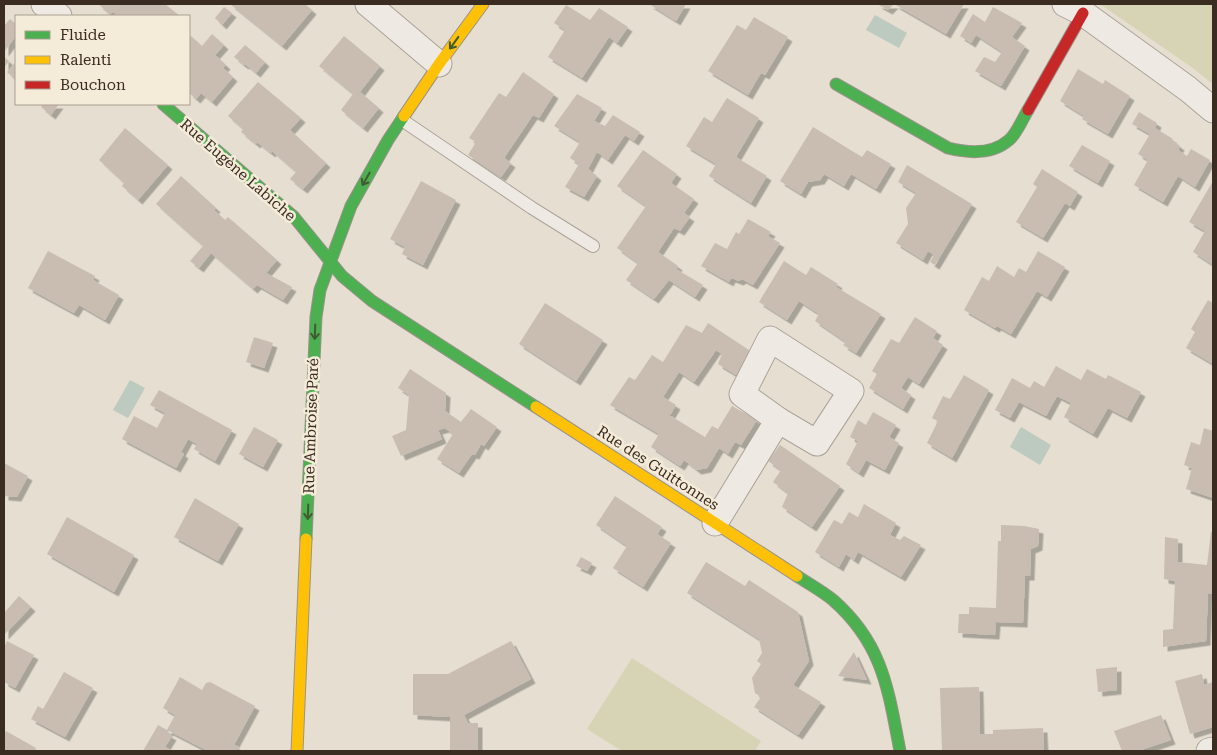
<svg xmlns="http://www.w3.org/2000/svg" width="1217" height="755" font-family="'Roboto Serif',serif">
<defs>
<filter id="shadow"><feDropShadow dx="4.5" dy="4.5" stdDeviation="0" flood-color="#0004"/></filter>
</defs>
<rect width="100%" height="100%" fill="#e5ded1"/>
<g fill="#d6d4b4">
<polygon points="1100,4 1213,4 1213,84 1190,66"/>
<polygon points="632,658 761,741 755,751 622,751 587,729"/>
</g>
<g fill="#bccac0">
<polygon points="875,15 907,33 899,48 866,30"/>
<polygon points="130,380 145,388 128,418 113,410"/>
<polygon points="1021,427 1051,445 1040,465 1010,447"/>
</g>
<g fill="#c9bdb2" filter="url(#shadow)">
<polygon points="98,4 165,4 180,16 118,16 113,12 110,14"/>
<polygon points="230,4 305,4 312,10 282,46"/>
<polygon points="649,4 686,4 676,21"/>
<polygon points="877,4 964,4 946,34 894,4 888,10"/>
<polygon points="566,5 590,20 599,8 628,27 617,43 609,37 582,78 548,57 565,30 554,23"/>
<polygon points="224,7 232,13 222,25 215,18"/>
<polygon points="993,7 1022,23 1012,37 1025,46 1001,86 975,71 984,57 995,62 1002,52 976,35 971,43 960,36 973,14 985,22"/>
<polygon points="754,17 788,37 765,75 761,73 748,95 708,71 737,25 746,30"/>
<polygon points="10,19 16,24 16,36 4,52 4,26"/>
<polygon points="212,34 224,45 215,55 226,65 223,68 233,77 212,102 201,93 196,99 189,93 189,39 191,36 202,46"/>
<polygon points="344,36 380,66 360,92 379,108 363,128 341,110 353,94 319,66"/>
<polygon points="245,45 265,62 256,73 245,64 244,65 234,57"/>
<polygon points="4,57 9,61 4,68"/>
<polygon points="16,62 16,80 7,72"/>
<polygon points="1078,69 1103,84 1105,80 1130,96 1108,134 1082,119 1084,116 1060,101"/>
<polygon points="523,72 554,94 539,118 533,115 504,158 511,163 501,177 468,155 476,142 469,138 499,93 506,97"/>
<polygon points="258,82 301,118 290,130 326,163 303,189 290,179 296,172 272,151 271,153 257,142 256,144 241,132 243,129 228,116"/>
<polygon points="577,94 602,108 594,121 605,126 613,115 640,132 634,141 625,135 608,160 597,152 588,169 597,176 584,197 565,187 579,164 570,158 580,142 554,126"/>
<polygon points="727,98 759,118 736,157 767,176 751,203 709,176 716,164 686,146 704,117 712,122"/>
<polygon points="43,104 59,104 51,115 41,107"/>
<polygon points="1139,112 1157,123 1155,128 1173,139 1172,140 1180,146 1178,150 1187,156 1191,149 1210,160 1195,187 1178,176 1163,202 1134,185 1148,160 1138,154 1150,134 1132,124"/>
<polygon points="813,127 862,157 867,150 891,164 876,189 851,174 844,186 824,174 820,180 808,182 801,194 780,181"/>
<polygon points="125,128 168,165 138,200 122,186 124,183 99,160"/>
<polygon points="1082,145 1110,161 1098,183 1069,166"/>
<polygon points="643,150 677,174 671,183 694,199 684,213 690,217 680,231 674,228 658,252 678,266 676,269 703,285 695,297 669,280 654,299 626,280 638,263 617,248 646,206 617,186"/>
<polygon points="907,165 972,204 935,265 930,262 934,255 928,251 923,260 896,243 908,224 906,208 916,193 898,182"/>
<polygon points="1042,169 1078,192 1070,206 1065,203 1043,238 1016,222 1037,187 1033,184"/>
<polygon points="181,176 216,208 214,210 225,220 228,217 277,260 266,273 292,287 283,300 257,285 253,289 211,253 199,268 190,261 203,246 156,204"/>
<polygon points="421,181 456,200 423,265 402,254 405,247 390,239"/>
<polygon points="1213,181 1213,265 1193,252 1205,231 1189,222"/>
<polygon points="748,219 771,232 768,236 780,243 753,285 742,279 739,281 731,278 729,282 701,266 715,243 727,249 736,232 739,234"/>
<polygon points="48,251 95,276 93,280 119,295 105,320 79,305 74,313 28,288"/>
<polygon points="1038,251 1065,267 1047,297 1037,291 1011,334 997,326 995,328 964,310 982,277 989,281 997,266 1014,277 1019,268 1026,272"/>
<polygon points="784,261 806,275 811,267 838,284 836,287 881,314 856,353 843,345 846,342 815,321 819,314 799,301 787,320 759,302"/>
<polygon points="1208,300 1213,303 1213,364 1186,348 1195,332 1191,329"/>
<polygon points="545,303 603,340 576,381 519,344"/>
<polygon points="915,317 937,331 933,338 943,345 919,384 908,377 901,388 911,395 903,409 869,388 877,374 872,371 891,339 899,343"/>
<polygon points="708,323 752,352 736,375 718,364 722,354 716,350 694,382 679,372 663,397 676,405 666,422 671,416 705,437 712,426 718,429 732,406 757,420 741,445 735,442 728,454 719,448 707,468 697,470 684,460 680,466 651,447 659,434 610,405 629,377 635,380 652,355 663,362 686,325 702,333"/>
<polygon points="254,337 273,343 264,368 246,362"/>
<polygon points="1056,366 1081,380 1087,369 1106,379 1108,375 1141,392 1127,418 1108,408 1093,434 1064,417 1071,403 1057,396 1046,416 1019,402 1010,418 995,410 1012,378 1030,388 1034,381 1044,387"/>
<polygon points="410,369 446,393 445,411 461,422 471,409 497,427 484,446 481,444 475,455 472,454 459,473 437,459 453,434 445,428 438,430 442,439 401,456 392,436 406,430 409,395 398,388"/>
<polygon points="964,375 989,390 952,458 927,443 938,421 932,418 943,396 950,399"/>
<polygon points="159,390 232,430 215,461 194,449 197,444 188,439 181,452 184,454 176,468 122,439 134,416 157,428 165,413 150,405"/>
<polygon points="873,412 896,425 889,437 899,443 885,470 866,460 859,473 846,464 858,441 850,437 858,420 866,425"/>
<polygon points="254,427 278,440 263,467 239,454"/>
<polygon points="1204,428 1213,431 1213,498 1186,489 1192,468 1184,465 1191,442 1200,445"/>
<polygon points="780,445 840,486 812,527 782,507 788,493 773,482 781,470 768,461"/>
<polygon points="4,463 28,476 17,497 4,496"/>
<polygon points="615,496 662,527 657,534 671,543 643,587 613,568 627,546 596,525"/>
<polygon points="195,498 239,524 218,561 174,537"/>
<polygon points="864,504 896,523 890,535 900,540 904,536 921,545 901,577 858,552 854,560 846,554 839,567 815,552 834,520 842,524 849,512 858,517"/>
<polygon points="67,517 134,555 114,592 47,554"/>
<polygon points="1001,525 1024,526 1039,529 1038,546 1031,549 1030,576 1025,576 1023,623 996,622 995,635 958,633 959,614 969,614 969,607 996,608 998,541 1001,541"/>
<polygon points="1211,532 1213,532 1213,594 1208,593 1206,641 1163,647 1163,630 1173,629 1175,581 1164,579 1165,537 1178,539 1178,562 1207,565"/>
<polygon points="581,557 592,563 587,571 576,566"/>
<polygon points="706,562 745,586 749,580 798,612 809,661 793,685 821,702 798,735 754,707 761,697 755,693 752,678 761,664 757,661 762,653 759,639 687,593"/>
<polygon points="19,596 31,607 4,635 4,613"/>
<polygon points="7,641 34,655 15,688 4,682 4,648"/>
<polygon points="511,641 531,679 464,715 468,723 478,723 478,751 450,751 450,717 413,715 413,674 448,674"/>
<polygon points="854,652 867,680 838,676"/>
<polygon points="1117,667 1117,690 1098,692 1096,669"/>
<polygon points="64,672 93,688 65,737 31,719 38,706 43,709"/>
<polygon points="1202,674 1204,685 1213,682 1213,727 1190,734 1175,681"/>
<polygon points="180,677 202,690 206,683 210,682 255,706 234,745 239,747 237,751 208,751 169,731 167,733 172,736 165,747 173,751 143,751 158,725 167,730 175,715 163,708"/>
<polygon points="979,687 980,734 993,734 993,730 1043,728 1044,751 942,751 940,688"/>
<polygon points="1161,715 1171,740 1138,751 1122,751 1114,731"/>
<polygon points="6,731 36,748 34,751 4,751 4,735"/>
</g>
<g fill="none" stroke-linecap="round" stroke-linejoin="round">
<defs>
<polyline id="lane" points="402,120 532,208 593,246"/>
<g id="street">
<polyline points="44,4 59,16"/>
<polyline points="368,4 439,64"/>
<polyline points="1065,4 1083,13 1188,89 1213,110"/>
<polygon points="770,339 851,391 817,443 778,420 742,394"/>
<polyline points="715,523 778,420"/>
<polyline points="1209,751 1213,750"/>
</g>
<g id="fast">
<path d="M 836,84 L 948,148 C 968,153 992,155 1009,140 C 1016,135 1023,118 1028,110"/>
<polyline points="163,104 294,217 342,276 372,301 536,407"/>
<polyline points="306,539 316,317 320,290 351,206 388,140 404,116"/>
<path d="M 797,576 C 809,584 822,591 833,600 C 883,644 888,689 900,751"/>
</g>
<g id="slow">
<polyline points="404,116 439,64 483,4"/>
<polyline points="536,407 797,576"/>
<polyline points="297,751 306,539"/>
</g>
<polyline id="jam" points="1028,110 1083,13"/>
</defs>
<use href="#lane" stroke="#aba39a" stroke-width="14"/>
<use href="#street" stroke="#aba39a" stroke-width="27"/>
<use href="#fast" stroke="#9a938a" stroke-width="13"/>
<use href="#slow" stroke="#9a938a" stroke-width="13"/>
<use href="#jam" stroke="#9a938a" stroke-width="13"/>
<use href="#lane" stroke="#eeeae3" stroke-width="12"/>
<use href="#street" stroke="#eeeae3" stroke-width="25"/>
<use href="#fast" stroke="#4caf50" stroke-width="11"/>
<use href="#slow" stroke="#ffc107" stroke-width="11"/>
<use href="#jam" stroke="#c62828" stroke-width="11"/>
</g>
<defs><path id="oneway-shaft" d="M-6 0H5M1.5-3L5.5 0L1.5 3" fill="none" stroke-width="1.6" stroke-linecap="round" stroke-linejoin="round" transform="scale(1.25)"/></defs>
<g stroke="#405a31">
<use href="#oneway-shaft" transform="translate(454 43) rotate(126)"/>
<use href="#oneway-shaft" transform="translate(366 179) rotate(120)"/>
<use href="#oneway-shaft" transform="translate(315 332) rotate(92)"/>
<use href="#oneway-shaft" transform="translate(308 512) rotate(92)"/>
</g>
<g text-anchor="middle" dominant-baseline="central" stroke-width="5" stroke-linejoin="round" paint-order="stroke">
<g font-size="15" fill="#3a2c21" stroke="#f5ebd9">
<text transform="translate(238 170) rotate(41)">Rue Eugène Labiche</text>
<text transform="translate(311 426) rotate(-88)">Rue Ambroise Paré</text>
<text transform="translate(658 468) rotate(33)">Rue des Guittonnes</text>
</g>
</g>
<rect width="1217" height="755" fill="none" stroke="#3a2c21" stroke-width="10"/>
<rect x="15" y="15" width="175" height="90" fill="#f5ebd9" stroke="#aa9f8f"/>
<rect x="25" y="31" width="25" height="8" fill="#4caf50" stroke="#aa9f8f"/>
<text x="60" y="40" font-size="15" fill="#3a2c21">Fluide</text>
<rect x="25" y="56" width="25" height="8" fill="#ffc107" stroke="#aa9f8f"/>
<text x="60" y="65" font-size="15" fill="#3a2c21">Ralenti</text>
<rect x="25" y="81" width="25" height="8" fill="#c62828" stroke="#aa9f8f"/>
<text x="60" y="90" font-size="15" fill="#3a2c21">Bouchon</text>
</svg>
